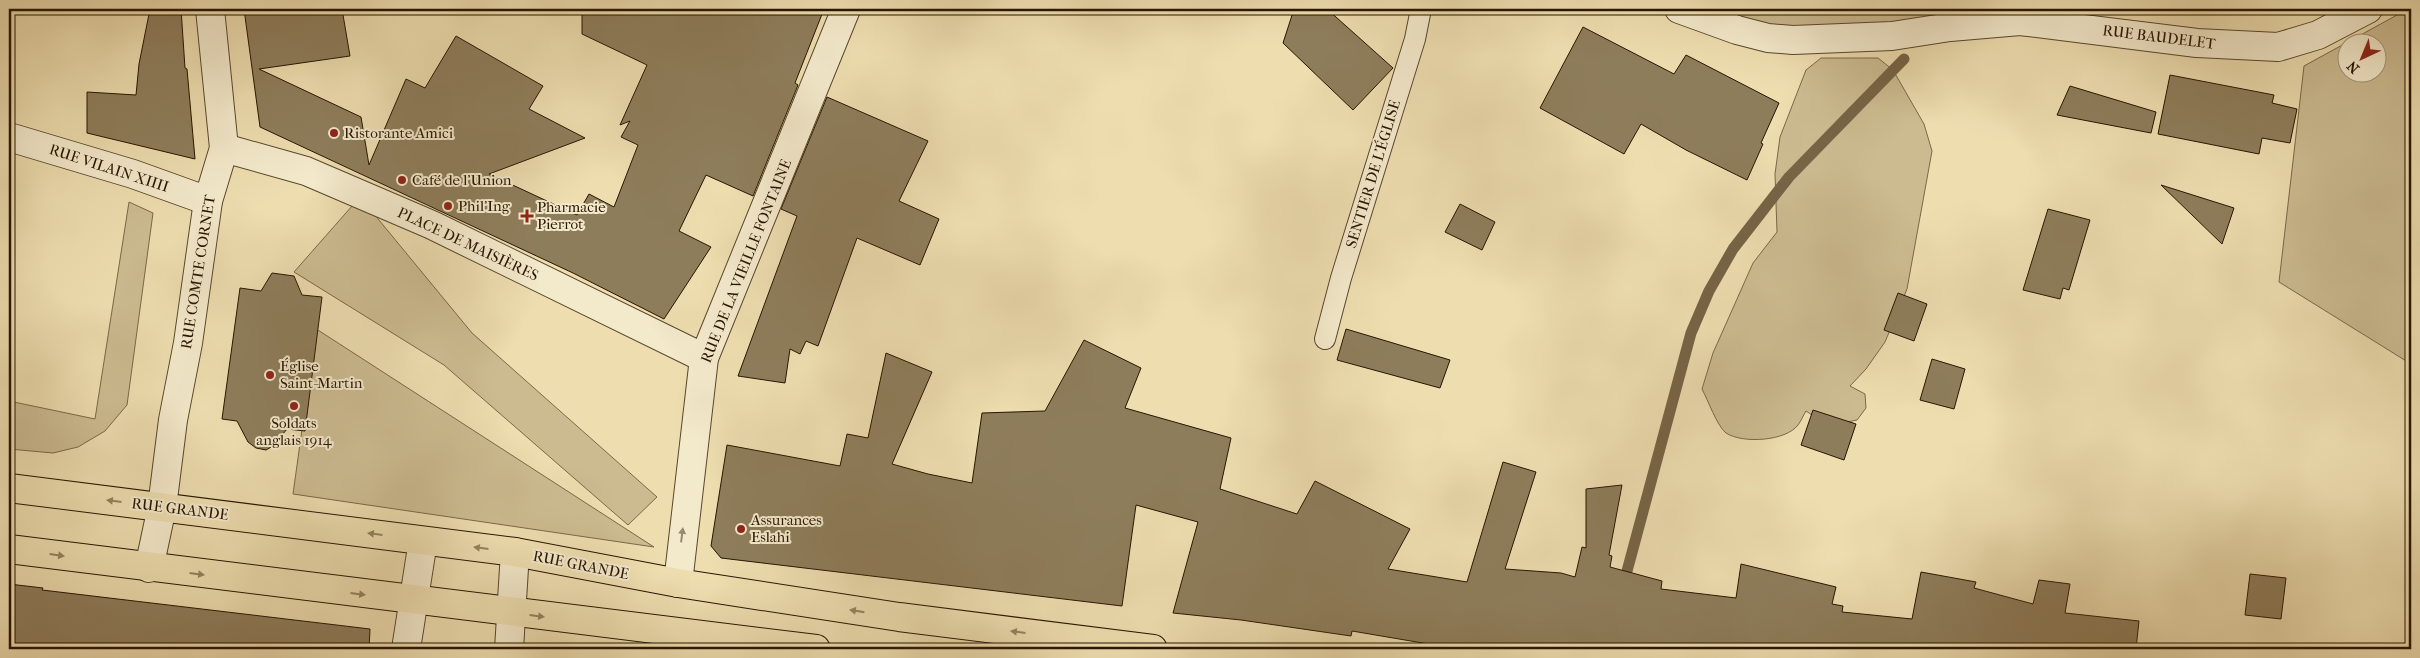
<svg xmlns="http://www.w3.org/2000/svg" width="2420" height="658" font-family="'IM FELL French Canon',serif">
<rect width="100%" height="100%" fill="#edddaf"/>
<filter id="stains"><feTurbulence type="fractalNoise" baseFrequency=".004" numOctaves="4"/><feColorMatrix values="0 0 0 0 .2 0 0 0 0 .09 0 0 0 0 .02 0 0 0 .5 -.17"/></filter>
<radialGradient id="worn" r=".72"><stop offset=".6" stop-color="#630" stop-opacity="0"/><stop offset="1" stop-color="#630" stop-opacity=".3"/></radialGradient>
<g fill="#ccbb91" stroke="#7a6848" fill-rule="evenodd">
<polygon points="1679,9 1987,9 1978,24 1820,40"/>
<path d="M 2408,9 L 2411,9 L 2411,364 L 2279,282 L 2304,66 ZM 2378,42 L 2378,72 L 2348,72 L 2348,42 Z"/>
<path d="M 1821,58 L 1878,58 L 1893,70 L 1924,124 L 1932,151 L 1907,289 L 1885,342 L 1866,369 L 1850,386 L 1865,394 L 1866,408 L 1857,420 C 1834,425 1826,425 1806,411 C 1803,416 1801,421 1798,425 C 1786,441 1743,444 1726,433 C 1717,426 1708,400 1702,389 L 1713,353 L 1753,263 L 1777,232 L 1775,174 L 1780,137 L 1806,70 Z"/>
<polygon points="360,197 472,333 657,497 628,525 444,365 294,272"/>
<polygon points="129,202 153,213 127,405 105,431 78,447 53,453 9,449 9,401 95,419"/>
<polygon points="316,329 321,332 654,547 293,494"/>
</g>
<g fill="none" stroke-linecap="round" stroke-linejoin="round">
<polyline stroke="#766446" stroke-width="11" points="1623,586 1691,333 1709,291 1733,249 1789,177 1904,59"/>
</g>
<g fill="#8e7d5b" stroke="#281500">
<polygon points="150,9 181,9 185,68 187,69 195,159 87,133 87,92 136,95 139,64"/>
<polygon points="244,9 342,9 350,56 259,69 361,117 369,165 406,79 425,88 456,36 543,86 529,109 585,138 489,174 577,215 589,194 614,207 638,145 621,137 630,121 620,125 647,65 582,34 582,9 824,9 795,83 798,85 753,196 706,175 679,231 711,247 664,319 573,273 260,127"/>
<polygon points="1294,9 1327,9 1393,68 1353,110 1283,43"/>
<polygon points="1583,27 1674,74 1686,55 1779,103 1761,143 1763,144 1747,180 1686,150 1641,124 1624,154 1540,108"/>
<polygon points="2170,75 2274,95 2272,103 2297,109 2290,143 2262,138 2259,154 2158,134"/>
<polygon points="2070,86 2156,112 2151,133 2057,115"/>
<polygon points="827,97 928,141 899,201 939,219 920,265 857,238 818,346 806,341 800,354 790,349 785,383 738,376 797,216 781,209"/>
<polygon points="2161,185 2234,208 2222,244"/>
<polygon points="1460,204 1495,222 1482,250 1445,232"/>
<polygon points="2048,209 2090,220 2069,290 2063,288 2060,299 2023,290"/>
<polygon points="272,273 294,276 302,295 322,297 305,431 287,429 273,446 266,450 256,448 248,442 237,421 222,419 240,288 261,291"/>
<polygon points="1898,293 1927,304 1914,341 1884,330"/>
<polygon points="1346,329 1450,360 1440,388 1337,360"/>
<polygon points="1084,340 1141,368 1125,408 1231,438 1220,489 1297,514 1315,481 1410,529 1388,569 1467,582 1503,462 1536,472 1505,569 1561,573 1575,577 1582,547 1586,548 1586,489 1622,485 1609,555 1612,556 1610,567 1662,581 1661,589 1736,598 1741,564 1836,587 1832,604 1843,606 1842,612 1912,619 1921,572 1976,582 1974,588 2033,604 2039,580 2070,584 2065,613 2139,621 2136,649 1458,649 1352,631 1351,636 1241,620 1173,613 1198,522 1136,505 1122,606 721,558 711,546 727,445 840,466 847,434 868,438 886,353 932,372 892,464 928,474 972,483 982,413 1045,411"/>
<polygon points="1932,359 1965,369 1954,409 1920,400"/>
<polygon points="1813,410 1856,424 1844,460 1801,445"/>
<polygon points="2250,574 2286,578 2281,619 2245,615"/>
<polygon points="9,584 43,588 42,590 370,629 369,649 12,649 13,643 9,642"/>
</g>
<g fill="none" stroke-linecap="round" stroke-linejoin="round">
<defs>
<polyline id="service" points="1325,339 1341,278 1415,39 1421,9"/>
<g id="minor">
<polyline points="1679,9 1737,30 1768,38 1793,40 1892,36 1950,27 2020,21 2197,43 2278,47 2318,35 2368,9"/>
<polyline points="9,137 133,174 208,201"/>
<polyline points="224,148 306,171 432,225 704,358"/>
<polyline points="149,568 162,507 173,420 188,343 208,201 224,148 210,9"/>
<polyline points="678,583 704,358 846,9"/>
<polyline points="406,649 423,541"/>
<polyline points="509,649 515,552"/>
</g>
<g id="primary">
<polyline points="9,488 515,552 678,583 899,617 1153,649"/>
<polyline points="9,549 816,649"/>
</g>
</defs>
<use href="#service" stroke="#59472c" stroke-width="22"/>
<use href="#minor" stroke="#59472c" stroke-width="30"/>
<use href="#primary" stroke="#281500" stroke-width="30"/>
<use href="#service" stroke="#f3e9cb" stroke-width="20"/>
<use href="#minor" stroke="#f3e9cb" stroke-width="28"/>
<use href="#primary" stroke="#edddaf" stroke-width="28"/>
</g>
<defs><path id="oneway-solid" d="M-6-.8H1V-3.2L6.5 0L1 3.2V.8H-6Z" transform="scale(1.25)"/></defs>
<g fill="#948360">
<use href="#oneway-solid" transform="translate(114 501) rotate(-173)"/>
<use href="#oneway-solid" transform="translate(375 534) rotate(-173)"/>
<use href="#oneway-solid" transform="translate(481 548) rotate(-173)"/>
<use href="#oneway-solid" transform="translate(57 555) rotate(8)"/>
<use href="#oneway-solid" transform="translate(197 574) rotate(7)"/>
<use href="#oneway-solid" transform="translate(358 594) rotate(7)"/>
<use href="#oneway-solid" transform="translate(857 611) rotate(-171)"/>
<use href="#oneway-solid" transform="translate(537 616) rotate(7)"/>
<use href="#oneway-solid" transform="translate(1018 632) rotate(-173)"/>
</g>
<use fill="#988a70" href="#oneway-solid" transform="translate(682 535) rotate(-83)"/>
<g fill="#8f2418" stroke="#f3e9cb" stroke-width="2">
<circle cx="334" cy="133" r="5"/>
<circle cx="402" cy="180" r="5"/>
<circle cx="448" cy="206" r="5"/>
<path d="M524.5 208.5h5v5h5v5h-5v5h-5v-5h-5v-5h5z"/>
<circle cx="270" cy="375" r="5"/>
<circle cx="294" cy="406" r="5"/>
<circle cx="741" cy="529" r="5"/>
</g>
<g text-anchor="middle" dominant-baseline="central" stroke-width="4" stroke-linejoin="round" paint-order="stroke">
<g font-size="15" fill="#281500" stroke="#f3e9cb">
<text transform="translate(2159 37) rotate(7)">RUE BAUDELET</text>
<text transform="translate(109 168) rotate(18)">RUE VILAIN XIIII</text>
<text transform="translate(1373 174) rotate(-73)">SENTIER DE L’ÉGLISE</text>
<text transform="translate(468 244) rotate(25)">PLACE DE MAISIÈRES</text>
<text transform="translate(746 261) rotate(-68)">RUE DE LA VIEILLE FONTAINE</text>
<text transform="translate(198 272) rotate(-81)">RUE COMTE CORNET</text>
<text transform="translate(180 509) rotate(7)">RUE GRANDE</text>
<text transform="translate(581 565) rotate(11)">RUE GRANDE</text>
</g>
<g font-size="15" fill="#281500" stroke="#f3e9cb" text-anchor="start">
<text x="344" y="133">Ristorante Amici</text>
<text x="412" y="180">Café de l'Union</text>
<text x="458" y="206">Phil'Ing</text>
<text x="537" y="207">Pharmacie<tspan x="537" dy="17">Pierrot</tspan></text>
<text x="280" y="366">Église<tspan x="280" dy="17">Saint-Martin</tspan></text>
<text x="294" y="423" text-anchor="middle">Soldats<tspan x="294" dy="17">anglais 1914</tspan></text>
<text x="751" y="520">Assurances<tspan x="751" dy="17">Eslahi</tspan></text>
</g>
</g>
<rect width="2420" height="658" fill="none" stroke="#edddaf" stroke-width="30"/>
<rect x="10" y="10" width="2400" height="638" fill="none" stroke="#281500" stroke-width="2.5"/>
<rect x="15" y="15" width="2390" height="628" fill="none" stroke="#281500"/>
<g transform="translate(2362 58) rotate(224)"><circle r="24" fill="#f3e9cb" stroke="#a2947a"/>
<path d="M0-4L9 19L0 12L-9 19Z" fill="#8f2418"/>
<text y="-8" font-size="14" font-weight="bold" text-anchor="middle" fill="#281500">N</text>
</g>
<rect width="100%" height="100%" filter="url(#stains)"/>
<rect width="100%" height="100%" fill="url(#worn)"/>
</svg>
